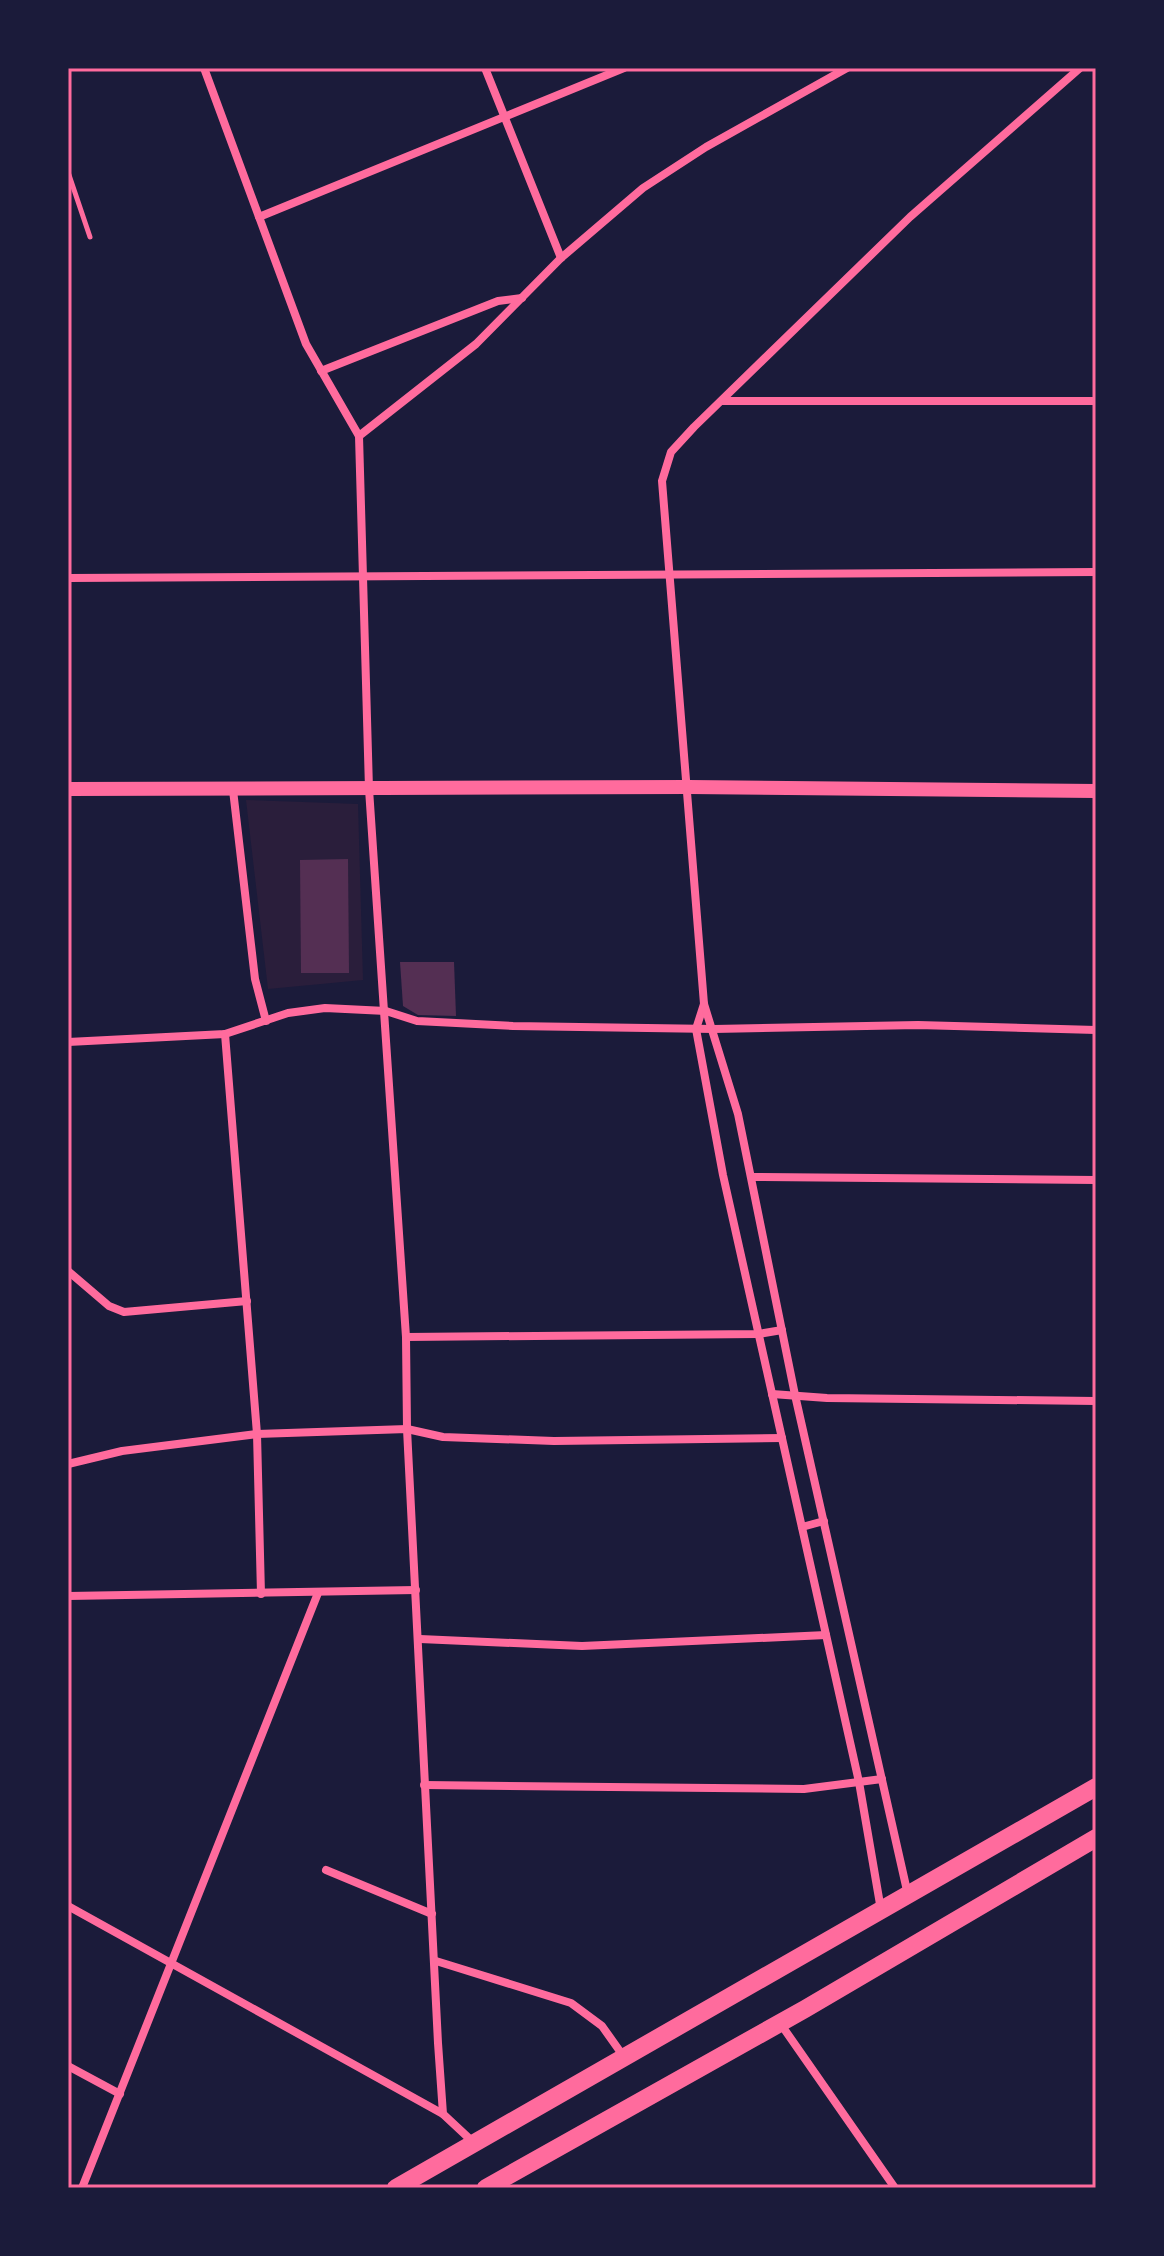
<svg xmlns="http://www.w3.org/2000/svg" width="1164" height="2256" font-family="Ubuntu,sans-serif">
<rect width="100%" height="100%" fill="#1b1b3a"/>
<polygon fill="#2a1e3b" points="246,800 358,804 363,980 268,989"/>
<g fill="#542f53">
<polygon points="348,859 349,973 301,973 300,860"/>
<polygon points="400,962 454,962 456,1016 418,1015 403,1006"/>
</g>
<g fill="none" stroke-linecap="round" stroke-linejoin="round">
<polyline stroke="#ff6b9d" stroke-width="5" points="68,172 90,237"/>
<g stroke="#ff6b9d" stroke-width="8">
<polyline points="204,68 306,344 359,436 369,789 406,1337 407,1429 438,2043 443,2114 473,2142"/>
<polyline points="485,68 561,258"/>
<polyline points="259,217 624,68"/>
<polyline points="321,371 498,301 522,298"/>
<polyline points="722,401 1096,401"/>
<polyline points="359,436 476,344 561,258 643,188 706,147 847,68"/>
<polyline points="68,578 1096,572"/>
<polyline points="233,790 255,979 266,1021"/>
<polyline points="704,1004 696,1029 723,1175 859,1782 881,1910"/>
<polyline points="225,1034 257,1434 261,1594"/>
<polyline points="68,1042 225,1034 288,1013 325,1008 386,1011 417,1021 513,1026 714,1029 918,1025 1096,1030"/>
<polyline points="752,1177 1096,1180"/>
<polyline points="68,1271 109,1306 124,1312 247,1301"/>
<polyline points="406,1337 758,1334 782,1330"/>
<polyline points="772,1394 827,1398 1096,1401"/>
<polyline points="68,1464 122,1451 257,1434 407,1429 443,1437 554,1441 782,1438"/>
<polyline points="802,1527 824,1521"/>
<polyline points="68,1596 416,1590"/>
<polyline points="420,1639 582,1646 826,1635"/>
<polyline points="424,1785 804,1789 882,1779"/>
<polyline points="326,1870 432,1914"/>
<polyline points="908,1895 795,1395 738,1114 704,1004 662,481 671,452 694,427 910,217 1080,68"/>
<polyline points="68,1906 443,2114"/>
<polyline points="436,1961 571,2003 602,2026 624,2057"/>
<polyline points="780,2023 895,2188"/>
<polyline points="68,2066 120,2094"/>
<polyline points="82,2188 318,1593"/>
</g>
<polyline stroke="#ff6b9d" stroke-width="14" points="68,789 689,787 1096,791"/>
<g stroke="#ff6b9d" stroke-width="18">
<polyline points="396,2188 1096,1787"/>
<polyline points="486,2188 805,2009 1096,1838"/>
</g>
</g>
<rect width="1164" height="2256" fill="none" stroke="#1b1b3a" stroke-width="140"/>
<rect x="70" y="70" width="1024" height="2116" fill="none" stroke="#ff6b9d" stroke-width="3"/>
</svg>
